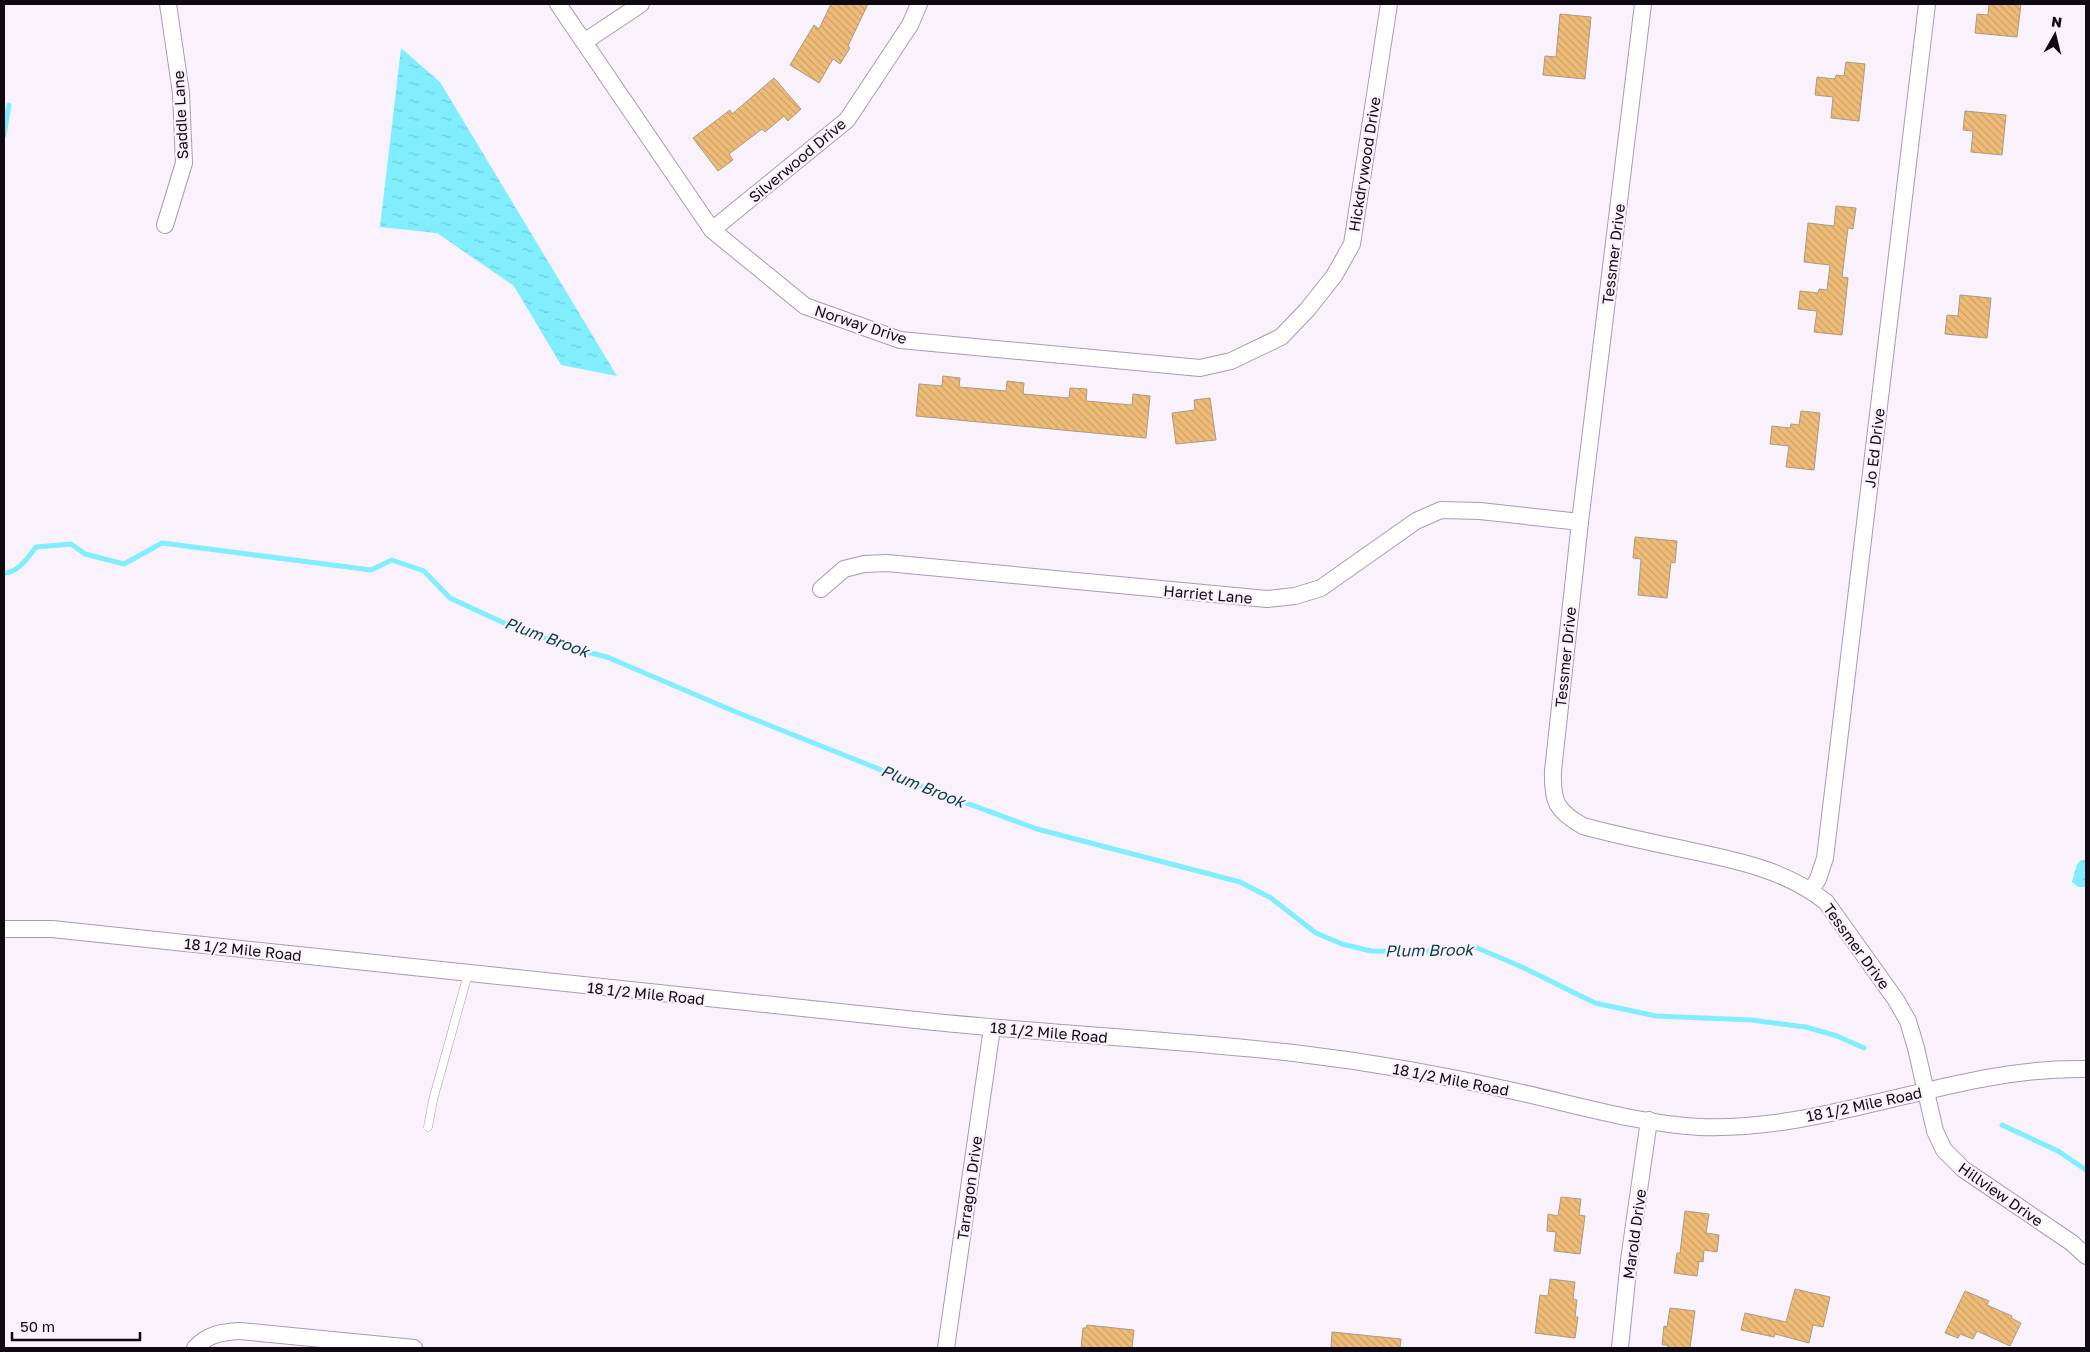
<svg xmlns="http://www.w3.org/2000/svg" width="2090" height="1352" font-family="'Golos Text',sans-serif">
<defs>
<pattern id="water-ripples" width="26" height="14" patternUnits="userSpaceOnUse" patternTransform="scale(1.25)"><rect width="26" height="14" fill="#81eeff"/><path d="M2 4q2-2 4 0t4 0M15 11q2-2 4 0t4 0" fill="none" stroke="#6ecbda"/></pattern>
<pattern id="building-back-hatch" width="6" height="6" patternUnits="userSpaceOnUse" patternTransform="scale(1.25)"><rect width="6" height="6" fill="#efbc78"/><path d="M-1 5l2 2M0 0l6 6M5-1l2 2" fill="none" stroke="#cca067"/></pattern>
</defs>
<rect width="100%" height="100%" fill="#f9f2fc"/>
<g fill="url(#water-ripples)">
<polygon points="401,48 440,82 617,376 561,365 514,286 437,233 380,227"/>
<polygon points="2081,860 2086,860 2085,887 2078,887 2072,882 2077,864"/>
</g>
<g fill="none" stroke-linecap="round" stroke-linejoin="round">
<g stroke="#81eeff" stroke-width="5">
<polyline points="4,135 9,105"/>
<path d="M 4,573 C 18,573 28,557 36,547 L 71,544 L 85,554 L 124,564 L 162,543 L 371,570 L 392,560 L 424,571 L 450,598 L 504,623 L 575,649 L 607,657 L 736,712 L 939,793 L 1037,829 L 1240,882 L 1271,898 L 1316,933 L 1342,944 L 1371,951 L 1419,952 L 1475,947 L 1522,967 L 1595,1003 L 1656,1016 L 1751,1020 L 1806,1027 L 1837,1036 L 1864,1048"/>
<polyline points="2002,1125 2058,1151 2086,1170"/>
</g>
</g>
<g fill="url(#building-back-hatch)" stroke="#ac9a83">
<polygon points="831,4 868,4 848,46 850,48 840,64 833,59 819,83 790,65 814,25 819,29"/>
<polygon points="1989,4 2021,4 2017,37 1975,33 1977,14 1988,15"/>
<polygon points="1560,14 1591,17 1585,79 1543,75 1545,56 1556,57"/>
<polygon points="1846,62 1865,64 1859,121 1831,118 1833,97 1815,95 1817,77 1835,79 1836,75 1844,76"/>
<polygon points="774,78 801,109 788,121 784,116 765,132 762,129 729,154 733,160 718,171 693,138 730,110 732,114"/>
<polygon points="1965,111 2006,115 2002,155 1971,152 1973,131 1963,130"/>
<polygon points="1836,206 1856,208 1853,229 1848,228 1842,277 1848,278 1842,335 1814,332 1817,311 1798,309 1800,291 1818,293 1819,289 1827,290 1830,265 1804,262 1808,223 1834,226"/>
<polygon points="1960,295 1991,298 1987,338 1945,334 1947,315 1958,316"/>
<polygon points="943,376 960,378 959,387 1006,391 1007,381 1024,383 1023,394 1069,398 1070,388 1087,389 1086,401 1132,405 1133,394 1150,396 1146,438 916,416 919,384 942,386"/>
<polygon points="1210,398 1216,440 1176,444 1172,413 1195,410 1194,400"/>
<polygon points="1801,411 1820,413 1814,470 1786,467 1789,446 1770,444 1772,426 1790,428 1791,424 1799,425"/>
<polygon points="1635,537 1677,541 1675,563 1671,562 1667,598 1638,595 1641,559 1633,558"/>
<polygon points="1561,1197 1581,1199 1579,1215 1585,1216 1580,1254 1554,1251 1556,1232 1547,1231 1548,1214 1558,1216"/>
<polygon points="1685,1211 1709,1214 1706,1233 1719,1235 1717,1252 1704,1250 1703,1262 1699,1261 1697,1276 1674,1273 1677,1253 1680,1253"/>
<polygon points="1550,1279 1575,1282 1573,1299 1577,1300 1575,1317 1578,1317 1575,1338 1535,1333 1540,1295 1548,1296"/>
<polygon points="1795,1289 1830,1297 1823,1327 1813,1325 1809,1343 1775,1334 1774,1337 1741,1330 1745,1313 1786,1322"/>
<polygon points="1965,1291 1989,1301 1987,1305 2012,1316 2011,1318 2021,1323 2010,1346 1977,1331 1973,1339 1960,1334 1958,1338 1945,1333"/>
<polygon points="1670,1308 1695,1311 1690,1348 1667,1348 1668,1345 1662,1345 1664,1326 1667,1327"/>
<polygon points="1087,1325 1134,1330 1132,1348 1081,1348 1083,1328 1086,1328"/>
<polygon points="1332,1332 1401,1339 1400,1348 1331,1348"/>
</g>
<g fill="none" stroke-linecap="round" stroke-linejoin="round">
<defs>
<polyline id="lane" points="428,1127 433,1100 468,974"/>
<g id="street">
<polyline points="558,4 712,230 805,306 900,340 1200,368 1231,361 1281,337 1307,310 1334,276 1352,244 1389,4"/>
<path d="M 1643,4 L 1580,522 L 1553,771 C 1552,801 1556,811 1583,826 C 1619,836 1655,843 1692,851 C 1740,861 1787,871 1826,902 L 1896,1000 L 1908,1021 L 1916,1048 L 1935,1131 L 1944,1150 L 1963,1169 L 2072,1243 L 2086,1256"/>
<polyline points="584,42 641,4"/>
<polyline points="165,225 184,163 181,93 168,4"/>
<polyline points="712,230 847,120 910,25 919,4"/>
<polyline points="821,589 844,569 864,564 887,563 1267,599 1295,596 1321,588 1416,521 1441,510 1480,511 1580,522"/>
<polyline points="1811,890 1818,879 1825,858 1927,4"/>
<path d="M 4,929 L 52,929 C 347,959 640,992 935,1022 C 1054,1034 1175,1040 1294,1053 C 1369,1062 1444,1075 1518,1092 C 1577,1105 1640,1124 1700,1127 C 1831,1132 1955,1066 2086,1069"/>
<path d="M 195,1348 C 208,1334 222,1332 240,1331 L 414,1348"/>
<polyline points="946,1348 992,1028"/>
<polyline points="1620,1348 1629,1260 1649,1120"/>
</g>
</defs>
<use href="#lane" stroke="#aa99b1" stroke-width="9"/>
<use href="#street" stroke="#aa99b1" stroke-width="18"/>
<use href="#lane" stroke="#fff" stroke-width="8"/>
<use href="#street" stroke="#fff" stroke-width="16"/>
</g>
<g text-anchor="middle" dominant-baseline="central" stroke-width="4.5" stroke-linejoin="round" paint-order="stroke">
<g font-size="15" fill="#0f0911" stroke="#f9f2fc">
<text transform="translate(180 115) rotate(-93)">Saddle Lane</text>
<text transform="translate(797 160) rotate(-40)">Silverwood Drive</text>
<text transform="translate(1364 164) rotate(-81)">Hickdrywood Drive</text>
<text transform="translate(1613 254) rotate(-83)">Tessmer Drive</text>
<text transform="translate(861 324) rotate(18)">Norway Drive</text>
<text transform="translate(1874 448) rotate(-83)">Jo Ed Drive</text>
<text transform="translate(1208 594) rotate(5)">Harriet Lane</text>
<text transform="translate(1565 657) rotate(-84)">Tessmer Drive</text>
<text transform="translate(1857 946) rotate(54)">Tessmer Drive</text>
<text transform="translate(243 949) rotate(6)">18 1/2 Mile Road</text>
<text transform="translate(646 993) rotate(6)">18 1/2 Mile Road</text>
<text transform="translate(1049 1032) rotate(5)">18 1/2 Mile Road</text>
<text transform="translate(1451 1079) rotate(11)">18 1/2 Mile Road</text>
<text transform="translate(1864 1104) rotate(-12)">18 1/2 Mile Road</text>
<text transform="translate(969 1188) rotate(-82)">Tarragon Drive</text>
<text transform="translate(2001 1194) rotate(35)">Hillview Drive</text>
<text transform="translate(1634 1234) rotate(-82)">Marold Drive</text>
</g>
<g font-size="16" font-style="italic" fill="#0b4047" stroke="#f9f2fc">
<text transform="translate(547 637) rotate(20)">Plum Brook</text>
<text transform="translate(923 786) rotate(22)">Plum Brook</text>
<text transform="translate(1429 950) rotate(-1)">Plum Brook</text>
</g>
</g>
<rect width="2090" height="1352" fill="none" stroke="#0f0911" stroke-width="10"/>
<g transform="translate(2055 35) rotate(8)" stroke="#f9f2fc" stroke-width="4" paint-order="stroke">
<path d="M0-4L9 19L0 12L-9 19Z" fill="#0f0911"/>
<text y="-8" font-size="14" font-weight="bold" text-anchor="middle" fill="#0f0911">N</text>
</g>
<path d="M12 1332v8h128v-8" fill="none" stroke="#0f0911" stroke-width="2.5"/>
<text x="20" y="1332" font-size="15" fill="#0f0911" stroke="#f9f2fc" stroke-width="4" paint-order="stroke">50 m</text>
</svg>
